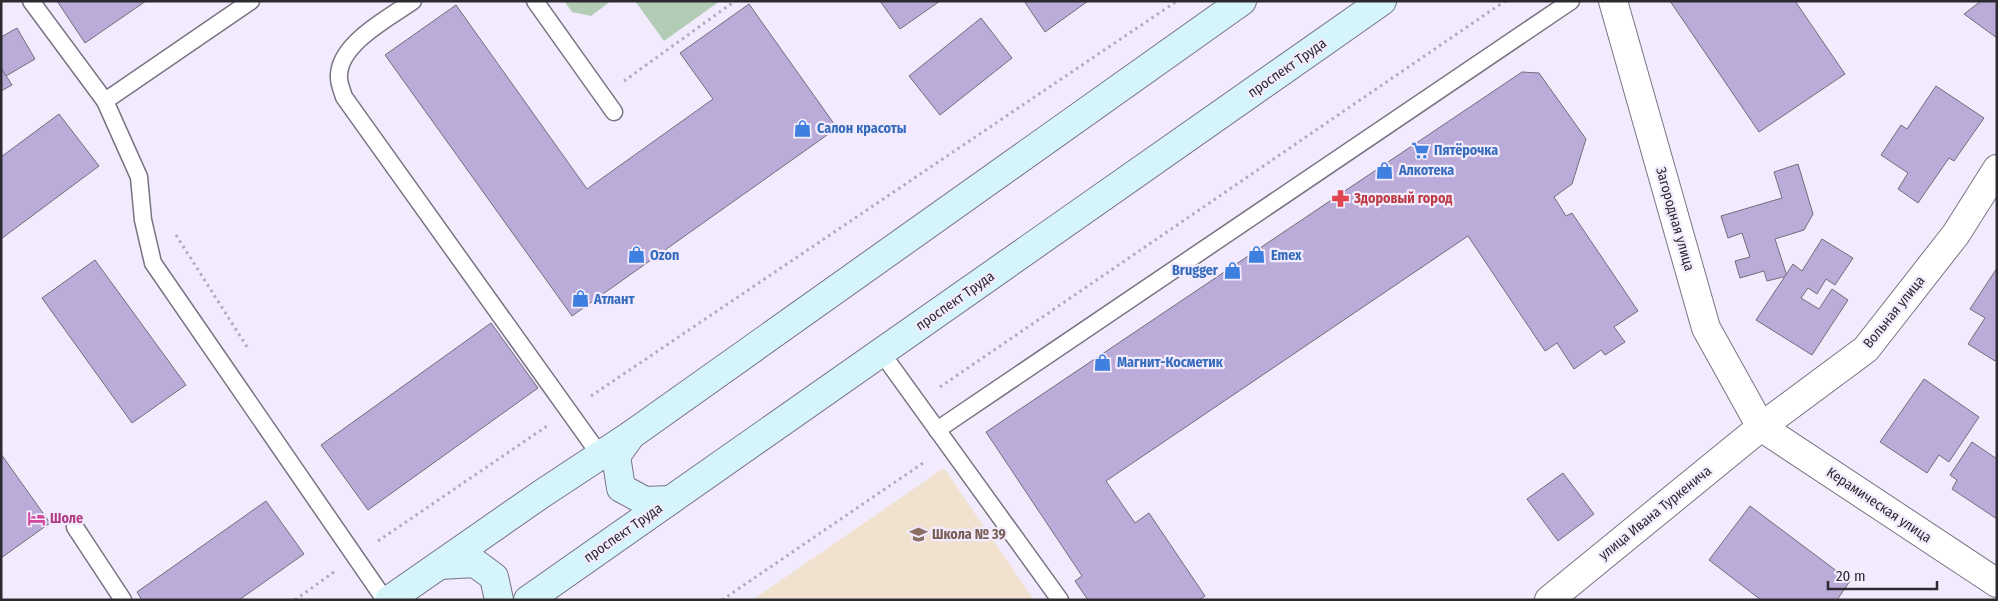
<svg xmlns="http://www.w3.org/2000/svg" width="1998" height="601" font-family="'Fira Sans Condensed',sans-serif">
<rect width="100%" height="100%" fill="#f2ebfd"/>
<polygon fill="#f1e2d0" points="944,468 1034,600 752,600"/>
<g fill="#b2ccb6">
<polygon points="564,1 611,1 591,16 572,12"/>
<polygon points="635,1 720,1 664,41"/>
</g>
<g fill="#bbabd8" stroke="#726d7c">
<polygon points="57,1 146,1 85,43"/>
<polygon points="880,1 940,1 900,29"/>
<polygon points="1024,1 1088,1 1045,32"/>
<polygon points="1670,1 1795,1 1845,74 1759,132"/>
<polygon points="1981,1 1997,1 1997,38 1964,14"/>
<polygon points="749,4 837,128 572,316 385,55 456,5 587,189 713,99 680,53"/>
<polygon points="981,18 1012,58 940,115 909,76"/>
<polygon points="17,28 35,59 6,76 1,68 1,37"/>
<polygon points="1,68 12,85 1,91"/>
<polygon points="1522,72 1539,73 1586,139 1572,184 1554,197 1566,216 1572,213 1638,311 1614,327 1625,342 1605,355 1601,350 1574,369 1557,343 1545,351 1468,236 1106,481 1135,523 1149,513 1205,596 1199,600 1088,600 1075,581 1082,576 986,432"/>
<polygon points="1936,86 1984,118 1954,161 1949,158 1918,203 1898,189 1908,173 1881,155 1901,125 1907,129"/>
<polygon points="59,114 99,166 1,239 1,157"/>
<polygon points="1798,164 1813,214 1804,230 1775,239 1787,276 1767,281 1764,271 1740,278 1735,261 1750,257 1742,233 1728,238 1721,216 1782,198 1774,172"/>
<polygon points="1822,239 1853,258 1835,285 1826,279 1817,294 1808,288 1801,298 1819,309 1832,289 1848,300 1812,355 1756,320 1793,264 1802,271"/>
<polygon points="95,260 186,385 132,423 42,298"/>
<polygon points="1997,268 1997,359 1995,361 1968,344 1985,318 1970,309"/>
<polygon points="491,323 538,388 368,510 321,445"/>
<polygon points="1924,379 1979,417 1949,462 1939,455 1927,473 1880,442"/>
<polygon points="1972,442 1997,459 1997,519 1952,489 1957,480 1950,475"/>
<polygon points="1,454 50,523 1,558"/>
<polygon points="1563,473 1594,514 1558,541 1527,499"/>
<polygon points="266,501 304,554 239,600 142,600 137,592"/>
<polygon points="1750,506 1850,581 1837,600 1761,600 1709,560"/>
</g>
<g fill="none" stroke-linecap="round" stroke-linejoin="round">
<defs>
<g id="service">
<polyline points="31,1 105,101 139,177 143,220 153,263 385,600"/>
<path d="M 413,1 C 389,18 340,43 339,75 C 338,82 342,90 344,97 L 600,455"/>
<polyline points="535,1 614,112"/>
<polyline points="105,101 251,1"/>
<polyline points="881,352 1060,600"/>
<polyline points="937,430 1571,1"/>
<polyline points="75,527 123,600"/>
</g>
<g id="minor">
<polyline points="1613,1 1706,328 1761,427 1997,583"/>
<polyline points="1549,600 1761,427 1866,349 1956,234 1997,169"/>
</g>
<g id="secondary">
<polyline points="631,435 616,456 621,488 645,501 670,500"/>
<polyline points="440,565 475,563 494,577 499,600"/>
<polyline points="389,600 540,495 631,435 1242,1"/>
<polyline points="528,600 1382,1"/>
</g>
</defs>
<use href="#service" stroke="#797383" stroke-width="19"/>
<use href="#minor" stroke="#797383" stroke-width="30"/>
<use href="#secondary" stroke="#797383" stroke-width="30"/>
<g stroke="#b0abb9" stroke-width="3" stroke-dasharray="2.5 4" stroke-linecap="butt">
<polyline points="624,81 735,1"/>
<polyline points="176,235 249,350"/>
<polyline points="940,387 1505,1"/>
<polyline points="591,396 1177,1"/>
<polyline points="378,541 547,426"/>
<polyline points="295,600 334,572"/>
<polyline points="722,600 926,461"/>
</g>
<use href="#service" stroke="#fff" stroke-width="16"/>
<use href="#minor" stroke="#fff" stroke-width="28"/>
<use href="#secondary" stroke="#d5f5fa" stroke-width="28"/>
</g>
<defs>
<symbol id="shop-bare" viewBox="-9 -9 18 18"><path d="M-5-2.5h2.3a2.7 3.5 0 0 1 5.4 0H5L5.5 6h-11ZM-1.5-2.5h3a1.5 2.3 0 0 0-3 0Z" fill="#3f7fe0" stroke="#f2ebfd" stroke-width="2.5" paint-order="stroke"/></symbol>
<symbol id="supermarket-bare" viewBox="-9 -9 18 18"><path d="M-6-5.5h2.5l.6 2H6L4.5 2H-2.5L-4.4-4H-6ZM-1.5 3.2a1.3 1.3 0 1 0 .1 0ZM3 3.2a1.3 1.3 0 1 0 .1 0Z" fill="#3f7fe0" stroke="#f2ebfd" stroke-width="2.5" paint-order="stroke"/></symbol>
<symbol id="pharmacy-bare" viewBox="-9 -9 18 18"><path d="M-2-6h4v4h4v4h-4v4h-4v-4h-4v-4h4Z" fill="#e0444e" stroke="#f2ebfd" stroke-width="2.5" paint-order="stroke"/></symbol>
<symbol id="hotel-bare" viewBox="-9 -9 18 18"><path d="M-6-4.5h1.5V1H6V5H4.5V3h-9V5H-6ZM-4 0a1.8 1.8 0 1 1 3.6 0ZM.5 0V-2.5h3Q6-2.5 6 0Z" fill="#d1479c" stroke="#f2ebfd" stroke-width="2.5" paint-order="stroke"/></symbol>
<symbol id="school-bare" viewBox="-9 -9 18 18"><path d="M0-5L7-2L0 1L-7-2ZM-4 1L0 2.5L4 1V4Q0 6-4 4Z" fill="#8d6e63" stroke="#f2ebfd" stroke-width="2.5" paint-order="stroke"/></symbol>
</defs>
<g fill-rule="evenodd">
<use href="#shop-bare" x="790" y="116" width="25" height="25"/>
<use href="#supermarket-bare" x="1408" y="138" width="25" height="25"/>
<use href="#shop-bare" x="1372" y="158" width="25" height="25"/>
<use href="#pharmacy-bare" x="1328" y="186" width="25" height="25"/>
<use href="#shop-bare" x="624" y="242" width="25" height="25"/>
<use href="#shop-bare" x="1244" y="242" width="25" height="25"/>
<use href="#shop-bare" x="1220" y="258" width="25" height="25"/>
<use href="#shop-bare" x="568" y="286" width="25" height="25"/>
<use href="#shop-bare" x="1090" y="350" width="25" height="25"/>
<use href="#hotel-bare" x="24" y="506" width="25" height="25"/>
<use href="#school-bare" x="906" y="522" width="25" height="25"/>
</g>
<g text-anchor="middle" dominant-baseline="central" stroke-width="4.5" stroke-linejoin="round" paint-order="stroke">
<g font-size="14" fill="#2c2a30" stroke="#f2ebfd">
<text transform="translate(1287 68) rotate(-35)">проспект Труда</text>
<text transform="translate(1675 219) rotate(74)">Загородная улица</text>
<text transform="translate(955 301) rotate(-35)">проспект Труда</text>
<text transform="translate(1894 312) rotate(-51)">Вольная улица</text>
<text transform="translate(1879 505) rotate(34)">Керамическая улица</text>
<text transform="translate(1655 513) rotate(-39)">улица Ивана Туркенича</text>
<text transform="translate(623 533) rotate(-35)">проспект Труда</text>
</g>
<g font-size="14" font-weight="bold" fill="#366cbe" stroke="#f2ebfd" text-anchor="start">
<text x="817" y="128">Салон красоты</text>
<text x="1434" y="150">Пятёрочка</text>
<text x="1399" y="170">Алкотека</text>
<text x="650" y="255">Ozon</text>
<text x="1271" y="255">Emex</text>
<text x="1218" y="270" text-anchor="end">Brugger</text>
<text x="594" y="299">Атлант</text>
<text x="1117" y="362">Магнит-Косметик</text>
</g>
<g font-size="14" font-weight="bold" fill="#be3a42" stroke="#f2ebfd" text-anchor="start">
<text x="1354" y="198">Здоровый город</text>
</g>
<g font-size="14" font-weight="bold" fill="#b23c85" stroke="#f2ebfd" text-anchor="start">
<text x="50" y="518">Шоле</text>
</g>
<g font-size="14" font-weight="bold" fill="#785e54" stroke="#f2ebfd" text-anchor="start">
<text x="932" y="534">Школа № 39</text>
</g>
</g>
<rect width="1998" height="601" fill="none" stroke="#2c2a30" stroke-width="5"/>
<path d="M1828 581v8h109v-8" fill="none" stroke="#2c2a30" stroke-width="2.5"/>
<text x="1836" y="581" font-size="15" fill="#2c2a30" stroke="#f2ebfd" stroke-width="4" paint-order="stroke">20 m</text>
</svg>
